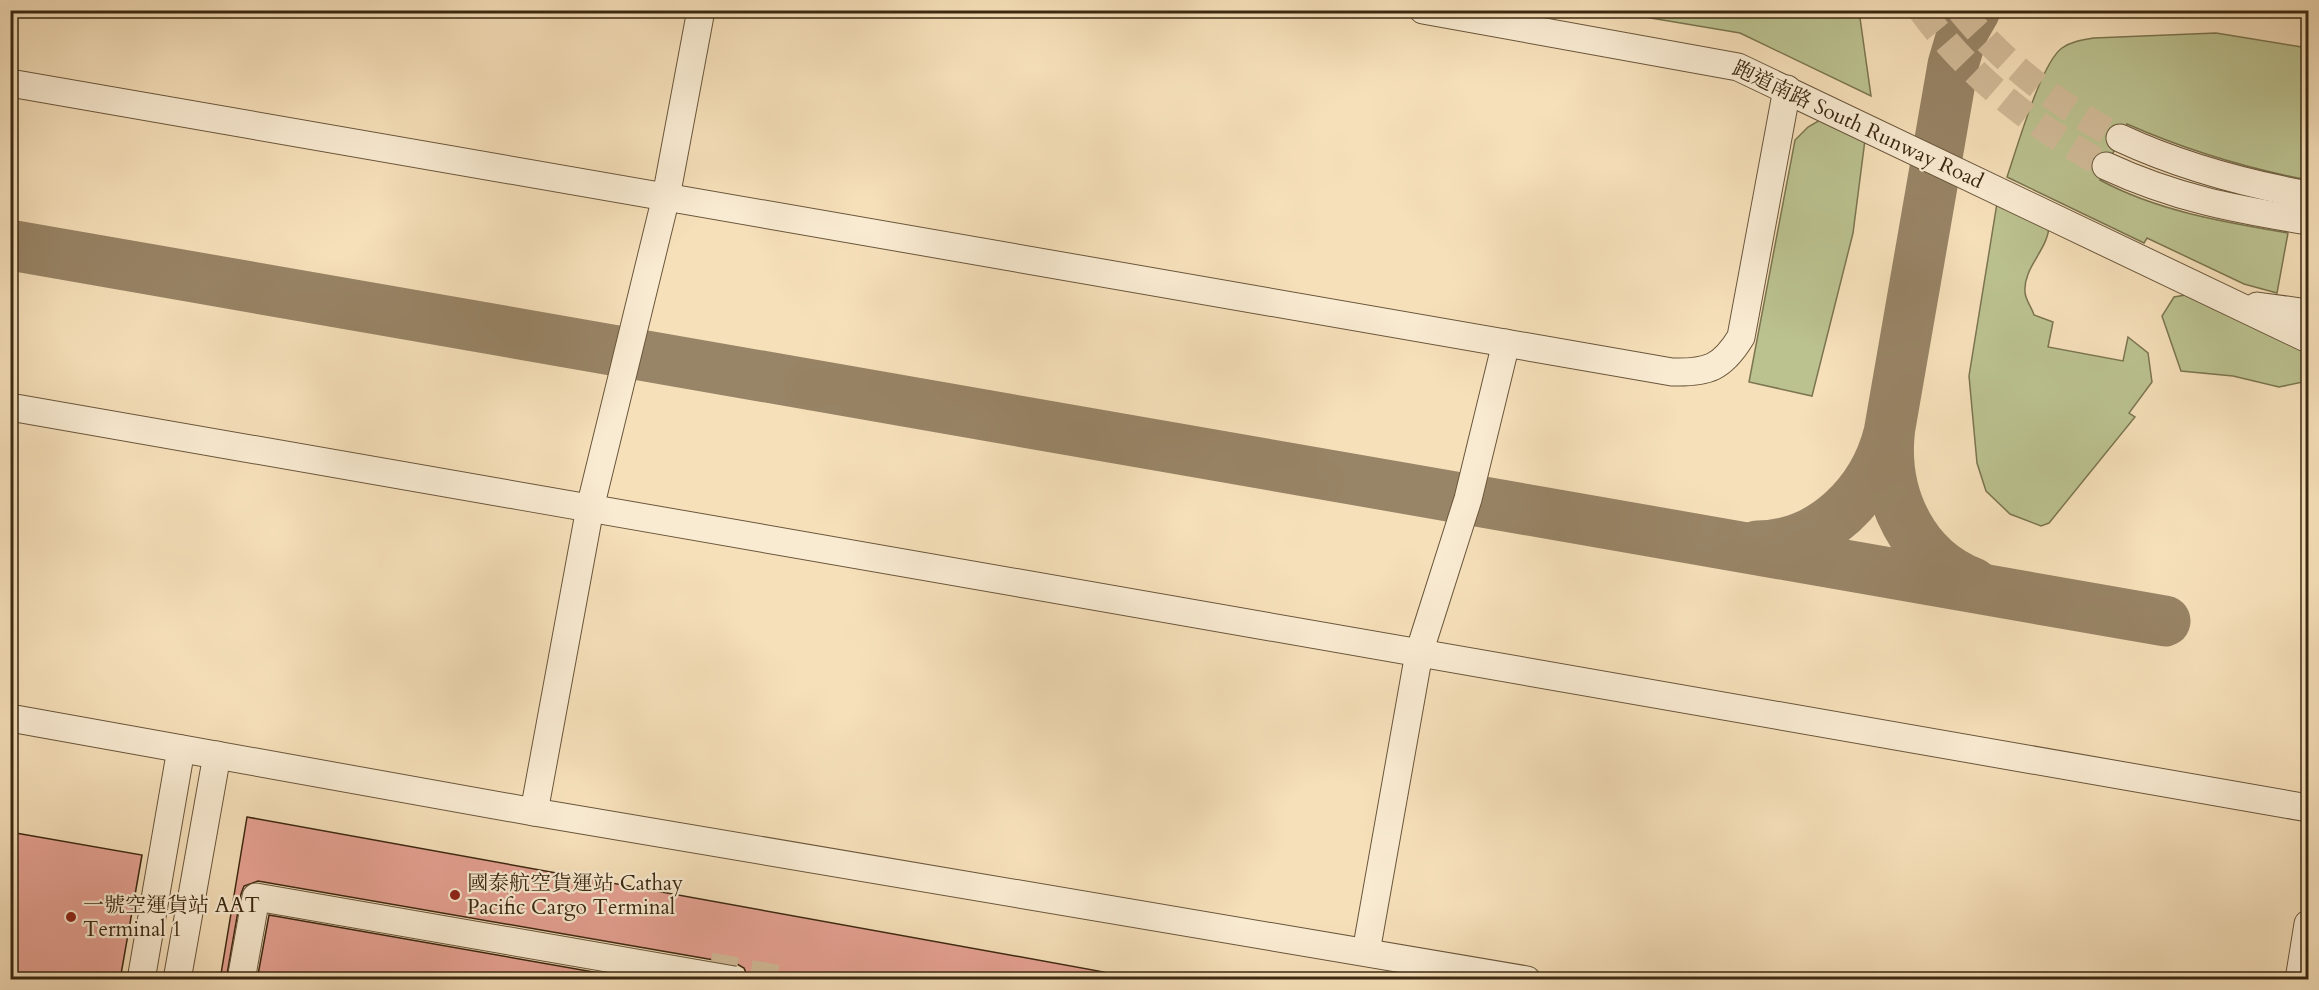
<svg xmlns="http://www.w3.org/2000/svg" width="2319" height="990" font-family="Cardo,'Noto Serif TC',serif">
<rect width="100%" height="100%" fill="#f6e0ba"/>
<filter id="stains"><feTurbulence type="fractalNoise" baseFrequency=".00333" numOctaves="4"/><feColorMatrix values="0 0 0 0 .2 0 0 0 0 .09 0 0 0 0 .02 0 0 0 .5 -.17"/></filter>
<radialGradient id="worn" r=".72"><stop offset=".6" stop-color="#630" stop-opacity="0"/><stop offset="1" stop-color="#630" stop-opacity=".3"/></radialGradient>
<g fill="#bbc290" stroke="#7b7550" stroke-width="1.5">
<polygon points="1609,11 1859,11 1871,96 1740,33"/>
<path d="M 2216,33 L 2308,48 L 2308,180 C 2245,168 2186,150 2127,124 L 2100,180 C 2157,211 2224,222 2288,233 L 2277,293 L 2244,284 L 2147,238 L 2144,243 L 2007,177 C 2017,148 2041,63 2062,48 C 2072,41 2083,40 2094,38 Z"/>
<polygon points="1820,120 1866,132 1853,233 1812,396 1749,382 1795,140 1808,127"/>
<path d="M 1998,197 L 2049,225 C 2049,249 2023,267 2025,292 C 2025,299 2032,308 2034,315 L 2053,322 L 2048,347 L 2123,361 L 2128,337 L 2148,353 L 2152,382 L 2129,413 L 2135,417 L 2049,523 L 2041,526 L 2010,514 L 1986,491 L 1977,463 L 1969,376 Z"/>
<polygon points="2197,293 2308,347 2308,381 2279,387 2233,376 2181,371 2162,316 2174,297"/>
</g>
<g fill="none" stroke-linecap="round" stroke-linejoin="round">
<g stroke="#988466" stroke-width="51">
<polyline points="10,245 2165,621"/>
<path d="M 1889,436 C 1884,497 1913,560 1973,583"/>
<path d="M 1757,546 C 1823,546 1874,493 1889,433 L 1953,65 L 1963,31 L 1975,10"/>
</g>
</g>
<g fill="#e6a293" stroke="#3b2811" stroke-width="1.5">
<polygon points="247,817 1104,972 1103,980 749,980 744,968 737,964 258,881 244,886 241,894 226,980 220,980"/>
<polygon points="10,832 142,855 120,980 10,980"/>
<polygon points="269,915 639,980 257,980"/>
</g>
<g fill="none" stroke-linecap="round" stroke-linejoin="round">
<g stroke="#d1bb98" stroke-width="27" stroke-dasharray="27 14" stroke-linecap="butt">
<path d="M 1921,10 C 1971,78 2033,126 2106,166"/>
<path d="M 1960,10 C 2004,64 2058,105 2120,138"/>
<polyline points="710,966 786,980"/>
</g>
<defs>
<g id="minor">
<polyline points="1423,10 1738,67 2308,339"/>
<path d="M 10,83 L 1672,372 C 1708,373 1722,368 1741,337 L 1787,89"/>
<path d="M 2120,138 C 2180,166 2243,183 2308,195"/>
<path d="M 2106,166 C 2175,198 2234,209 2308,221"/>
<polyline points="2257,306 2308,313"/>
<polyline points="10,407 2308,808"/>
<polyline points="10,718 534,812 1527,980"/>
<polyline points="534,812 590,508 666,197 701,10"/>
<polyline points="1366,952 1419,653 1468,499 1506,343"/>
<polyline points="141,980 181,749"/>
<polyline points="177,980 217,755"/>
<polyline points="2299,980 2308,924"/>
</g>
</defs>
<use href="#minor" stroke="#6a563b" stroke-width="29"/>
<use href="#minor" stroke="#f9ebd2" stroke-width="27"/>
<defs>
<polyline id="minor-bridge" points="241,980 256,897 734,980"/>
</defs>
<use href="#minor-bridge" stroke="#6a563b" stroke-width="29" stroke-linecap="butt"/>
<use href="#minor-bridge" stroke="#f9ebd2" stroke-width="27"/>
</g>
<g fill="#8f2418" stroke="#f9ebd2" stroke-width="2">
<circle cx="455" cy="895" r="6"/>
<circle cx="71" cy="917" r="6"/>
</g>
<g text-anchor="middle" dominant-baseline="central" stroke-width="4.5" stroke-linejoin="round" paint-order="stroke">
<g font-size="21" fill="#3b2811" stroke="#f9ebd2">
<text transform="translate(1858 125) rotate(25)">跑道南路 South Runway Road</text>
</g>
<g font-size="21" fill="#3b2811" stroke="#f9ebd2" text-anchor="start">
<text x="467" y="883">國泰航空貨運站 Cathay<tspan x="467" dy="24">Pacific Cargo Terminal</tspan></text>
<text x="83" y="905">一號空運貨站 AAT<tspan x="83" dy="24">Terminal 1</tspan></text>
</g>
</g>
<rect width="2319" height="990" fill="none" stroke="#f6e0ba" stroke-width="36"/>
<rect x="12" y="12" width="2295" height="966" fill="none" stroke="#3b2811" stroke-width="3"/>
<rect x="18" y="18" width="2283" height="954" fill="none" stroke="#3b2811" stroke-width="1.5"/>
<rect width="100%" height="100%" filter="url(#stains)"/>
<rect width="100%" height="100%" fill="url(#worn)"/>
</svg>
